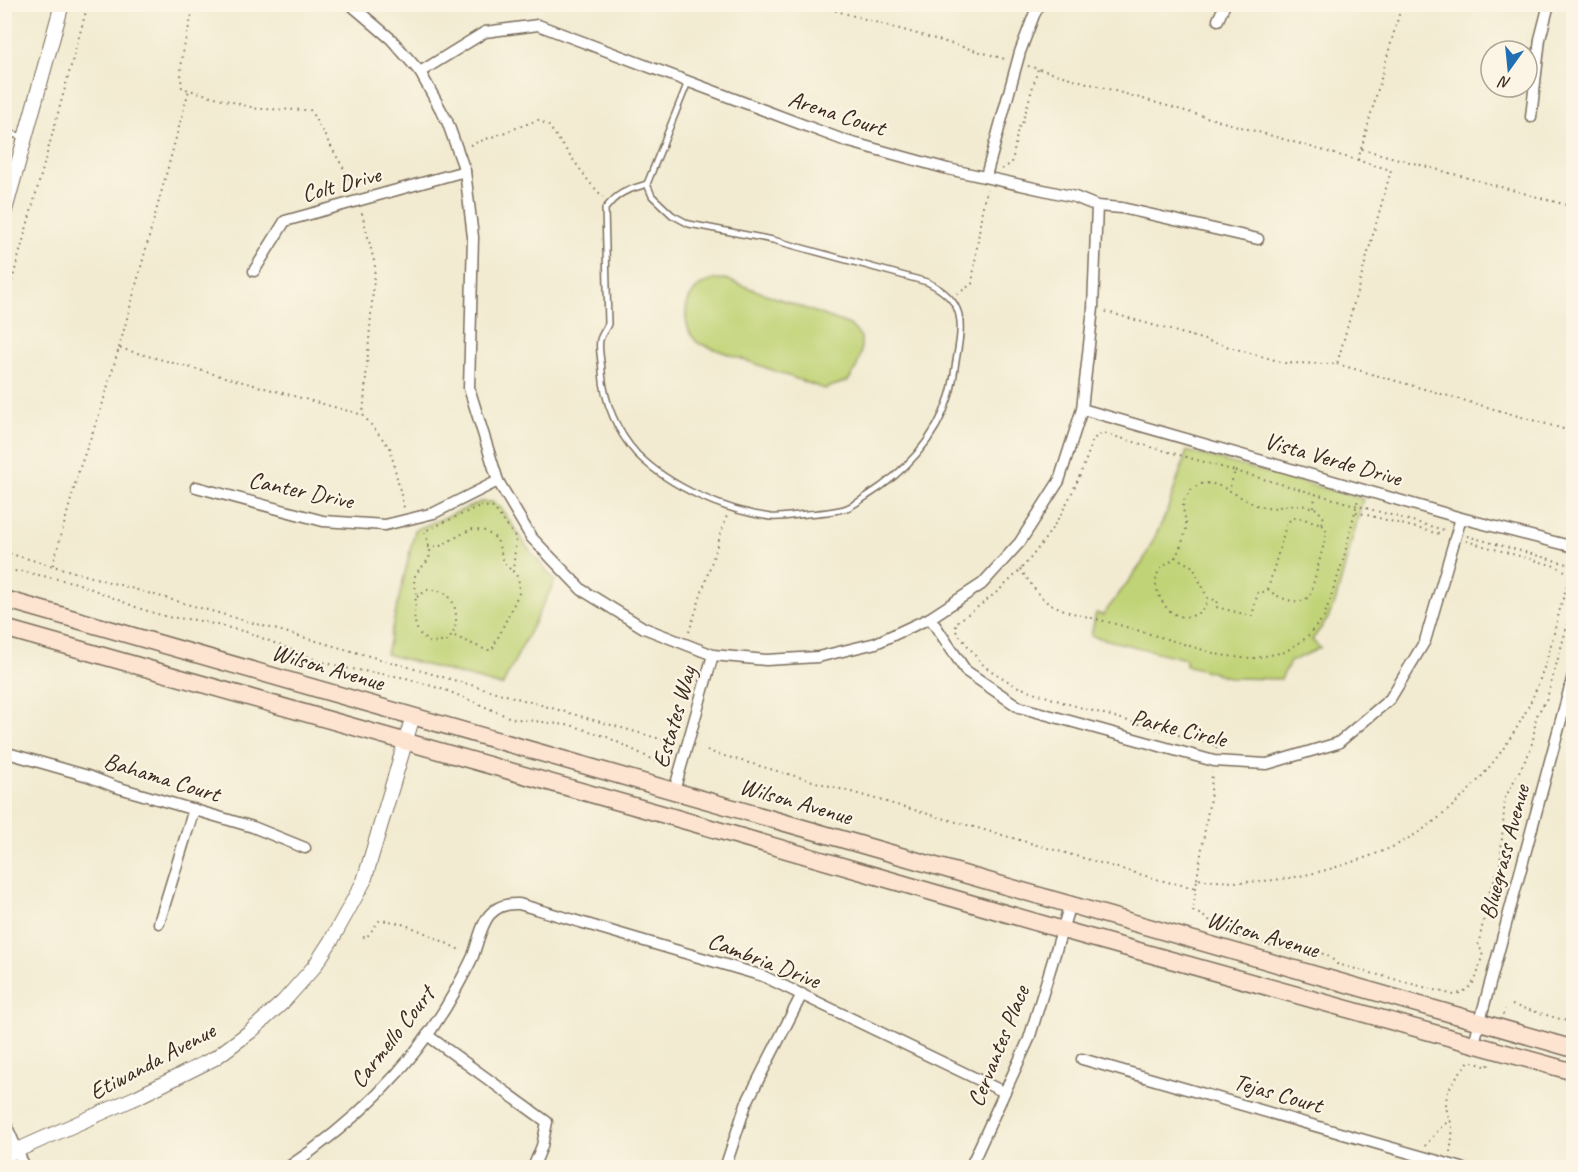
<svg xmlns="http://www.w3.org/2000/svg" width="1578" height="1172" font-family="Caveat,sans-serif">
<rect width="100%" height="100%" fill="#fcf5e5"/>
<filter id="ink" filterUnits="userSpaceOnUse"><feTurbulence type="fractalNoise" baseFrequency=".0167" numOctaves="2"/><feDisplacementMap in="SourceGraphic" scale="12" xChannelSelector="R" yChannelSelector="G"/><feConvolveMatrix kernelMatrix="1 2 1 2 8 2 1 2 1" color-interpolation-filters="sRGB"/></filter>
<filter id="wash" filterUnits="userSpaceOnUse"><feTurbulence type="fractalNoise" baseFrequency=".008" numOctaves="4" result="noise"/><feDisplacementMap in="SourceGraphic" scale="24" xChannelSelector="R" yChannelSelector="G"/><feGaussianBlur stdDeviation="1.35" result="paint"/><feColorMatrix in="noise" values="0 0 0 0 0 0 0 0 0 0 0 0 0 0 0 0 0 1.4 0 .05"/><feComposite in="paint" operator="in"/></filter>
<g filter="url(#wash)">
<rect width="100%" height="100%" fill="#f2ebd1"/>
<g fill="#c0d376" stroke="#7e7e4a" stroke-width="1.5">
<path d="M 725,279 L 850,325 L 861,337 L 861,354 L 856,369 L 848,381 L 824,389 L 698,343 C 678,325 683,289 710,281 C 715,279 720,279 725,279 Z"/>
<polygon points="1187,451 1363,499 1335,603 1327,620 1312,640 1320,648 1290,662 1281,679 1232,678 1186,665 1186,659 1091,636 1096,613 1103,615 1142,563 1166,514"/>
<polygon points="481,502 493,502 501,508 527,547 555,581 502,686 386,654 415,530"/>
</g>
</g>
<g filter="url(#ink)">
<g fill="none" stroke-linecap="round" stroke-linejoin="round">
<defs>
<g id="service">
<polyline points="4,132 24,137"/>
<path d="M 647,184 C 627,190 618,192 605,209 L 608,324 C 606,329 601,335 600,340 C 598,350 602,363 602,372 C 604,402 617,432 637,454 C 670,487 725,511 771,517 C 782,518 796,515 807,514 C 820,513 835,512 847,508 C 854,505 861,500 867,496 C 904,473 936,439 949,397 C 953,386 954,373 956,361 C 963,322 966,301 927,282 L 773,240 L 689,224 L 672,215 L 652,196 L 647,184 L 688,82"/>
</g>
<g id="minor">
<polyline points="350,4 391,39 420,72 447,121 465,171 473,237 469,388 498,481 531,537 582,590 644,628 713,655 766,660 818,657 876,643 930,618 982,584 1020,542 1059,481 1082,409 1093,308 1097,206"/>
<polyline points="1218,20 1225,4"/>
<polyline points="420,72 485,32 538,25 846,141 948,169 1075,197 1097,206 1122,208 1258,239"/>
<polyline points="1531,117 1540,39 1549,4"/>
<polyline points="986,176 1020,52 1034,15 1040,4"/>
<polyline points="254,271 285,221 465,171"/>
<polyline points="1082,409 1461,518 1574,547"/>
<polyline points="196,487 323,521 385,525 434,513 498,481"/>
<polyline points="930,618 966,671 1019,707 1214,761 1267,764 1338,743 1390,699 1425,641 1461,518"/>
<polyline points="4,752 88,776 116,787 253,827 305,848"/>
<polyline points="674,791 713,655"/>
<polyline points="159,923 194,809"/>
<polyline points="427,1035 547,1122 542,1146 533,1168"/>
<polyline points="1474,1043 1574,672"/>
<polyline points="1082,1059 1462,1168"/>
<polyline points="4,1120 25,1168"/>
<path d="M 287,1168 C 354,1123 415,1064 454,993 C 460,981 468,968 473,956 C 482,930 484,902 519,904 L 763,976 L 1004,1092"/>
<polyline points="725,1168 746,1104 802,994"/>
<polyline points="970,1168 1029,1039 1070,904"/>
</g>
<g id="tertiary">
<polyline points="4,214 62,4"/>
<polyline points="4,1156 135,1098 215,1058 251,1031 283,1002 314,967 332,939 364,881 413,716"/>
</g>
<g id="secondary">
<polyline points="4,599 1574,1049"/>
<polyline points="4,628 669,816 1063,930 1574,1072"/>
</g>
</defs>
<use href="#service" stroke="#7b6e5d" stroke-width="8"/>
<use href="#minor" stroke="#7b6e5d" stroke-width="13"/>
<use href="#tertiary" stroke="#7b6e5d" stroke-width="16"/>
<use href="#secondary" stroke="#7b6e5d" stroke-width="19"/>
<g stroke="#7b6e5d" stroke-width="2" stroke-dasharray="1.5 4.5" stroke-linecap="butt">
<path d="M 195,4 C 188,32 178,59 182,88 L 258,109 L 310,110 L 356,190"/>
<polyline points="812,4 1005,59"/>
<polyline points="1028,66 1391,170 1337,364 1285,363 1104,311"/>
<polyline points="470,145 538,120 548,125 590,183 603,197"/>
<polyline points="1362,149 1574,207"/>
<polyline points="1358,160 1402,4"/>
<polyline points="1002,169 1012,163 1018,128 1022,124 1038,69"/>
<polyline points="362,213 375,265 363,415"/>
<polyline points="957,294 972,284 982,210 987,189"/>
<polyline points="4,310 88,4"/>
<polyline points="119,348 189,90"/>
<polyline points="1337,364 1574,432"/>
<polyline points="1235,471 1316,494"/>
<path d="M 480,506 L 494,508 L 516,538 L 513,572 C 520,577 519,585 519,593 L 492,650 L 486,650 L 452,635 L 448,641 L 431,643 C 412,633 413,615 416,597 C 418,589 411,582 416,574 C 420,567 429,563 430,554 C 431,547 426,538 425,531 Z"/>
<polyline points="1313,507 1316,494 1444,530"/>
<polyline points="1356,512 1443,535"/>
<polyline points="1467,536 1571,565 1574,569"/>
<polyline points="1466,541 1555,566 1569,573"/>
<polyline points="428,547 440,546 471,529 485,531 497,539 504,563 513,572"/>
<polyline points="4,552 671,742 664,765 607,737 574,726 511,718 448,691 406,678 346,668 319,661 247,632 196,620 167,617 138,608 77,583 24,572 4,570"/>
<polyline points="1175,557 1193,567 1207,597"/>
<polyline points="53,565 79,470 101,409 119,348 363,415 390,448 404,508"/>
<polyline points="1020,569 1039,595 1048,603 1069,612 1123,626 1220,655 1250,659 1285,652 1306,638 1324,617 1343,561 1358,499"/>
<path d="M 1574,571 L 1570,573 C 1567,588 1561,603 1558,617 C 1552,642 1545,668 1535,692 C 1512,747 1462,808 1409,838 C 1390,850 1367,857 1346,864 C 1297,880 1248,886 1197,879 L 1193,911 C 1207,917 1217,927 1230,933 C 1249,942 1273,945 1294,951 C 1312,956 1321,946 1337,964 L 1454,995 C 1478,988 1477,974 1483,952 L 1478,946 L 1490,890 L 1500,865 L 1505,798 L 1529,753 L 1533,740 L 1536,717 L 1547,698 L 1574,601"/>
<path d="M 1268,589 C 1274,596 1291,603 1301,601 C 1304,601 1307,598 1310,596 L 1327,532 L 1322,524 L 1296,517 L 1287,522 L 1268,589 L 1263,592 L 1258,592 L 1252,616 L 1216,607 L 1218,601 L 1208,598 C 1202,621 1175,623 1163,603 C 1156,591 1151,576 1164,566 C 1169,562 1174,560 1177,554 C 1181,546 1185,536 1186,528 C 1187,517 1179,507 1186,497 C 1207,462 1241,505 1267,508 C 1274,509 1282,506 1289,505 C 1299,504 1308,506 1317,509 L 1324,518 L 1322,524"/>
<path d="M 417,597 L 427,590 C 433,590 440,590 446,594 C 457,602 459,623 452,635"/>
<polyline points="689,632 727,515"/>
<path d="M 1216,749 L 1217,746 L 1065,703 L 1016,686 L 985,667 L 955,630 L 957,622 C 971,612 985,602 998,591 C 1044,552 1075,497 1093,439 L 1103,433 L 1235,471 L 1229,490"/>
<polyline points="707,751 1167,882 1196,888"/>
<polyline points="1197,879 1211,792 1212,772"/>
<path d="M 363,937 L 366,938 L 379,921 C 401,918 441,941 462,951"/>
<polyline points="1512,1005 1574,1023"/>
<polyline points="1503,1015 1505,1009"/>
<polyline points="1425,1146 1440,1128 1450,1120"/>
<path d="M 1450,1152 C 1451,1145 1453,1136 1452,1129 C 1452,1122 1448,1117 1447,1111 C 1442,1091 1458,1075 1469,1061 L 1488,1067 L 1489,1063"/>
</g>
<use href="#service" stroke="#fff" stroke-width="5"/>
<use href="#minor" stroke="#fff" stroke-width="10"/>
<use href="#tertiary" stroke="#fff" stroke-width="14"/>
<use href="#secondary" stroke="#fde4d1" stroke-width="16"/>
</g>
</g>
<g text-anchor="middle" dominant-baseline="central" stroke-width="4.5" stroke-linejoin="round" paint-order="stroke">
<g font-size="24" fill="#3b2a1e" stroke="#fcf5e5">
<text transform="translate(837 113) rotate(18)">Arena Court</text>
<text transform="translate(341 184) rotate(-15)">Colt Drive</text>
<text transform="translate(1333 459) rotate(16)">Vista Verde Drive</text>
<text transform="translate(301 490) rotate(12)">Canter Drive</text>
<text transform="translate(328 667) rotate(16)">Wilson Avenue</text>
<text transform="translate(674 717) rotate(-74)">Estates Way</text>
<text transform="translate(1179 728) rotate(14)">Parke Circle</text>
<text transform="translate(162 777) rotate(17)">Bahama Court</text>
<text transform="translate(796 801) rotate(16)">Wilson Avenue</text>
<text transform="translate(1504 852) rotate(-75)">Bluegrass Avenue</text>
<text transform="translate(1263 934) rotate(16)">Wilson Avenue</text>
<text transform="translate(764 960) rotate(21)">Cambria Drive</text>
<text transform="translate(392 1037) rotate(-52)">Carmello Court</text>
<text transform="translate(998 1046) rotate(-68)">Cervantes Place</text>
<text transform="translate(152 1061) rotate(-28)">Etiwanda Avenue</text>
<text transform="translate(1278 1093) rotate(16)">Tejas Court</text>
</g>
</g>
<rect width="1578" height="1172" fill="none" stroke="#fcf5e5" stroke-width="24"/>
<g transform="translate(1509 69) rotate(195)"><circle r="28" fill="#fcf5e5" stroke="#afa495" stroke-width="1.5"/>
<path d="M0-4.5L10 22L0 15L-10 22Z" fill="#1f6fb2"/>
<text y="-9" font-size="16" font-weight="bold" text-anchor="middle" fill="#3b2a1e">N</text>
</g>
</svg>
